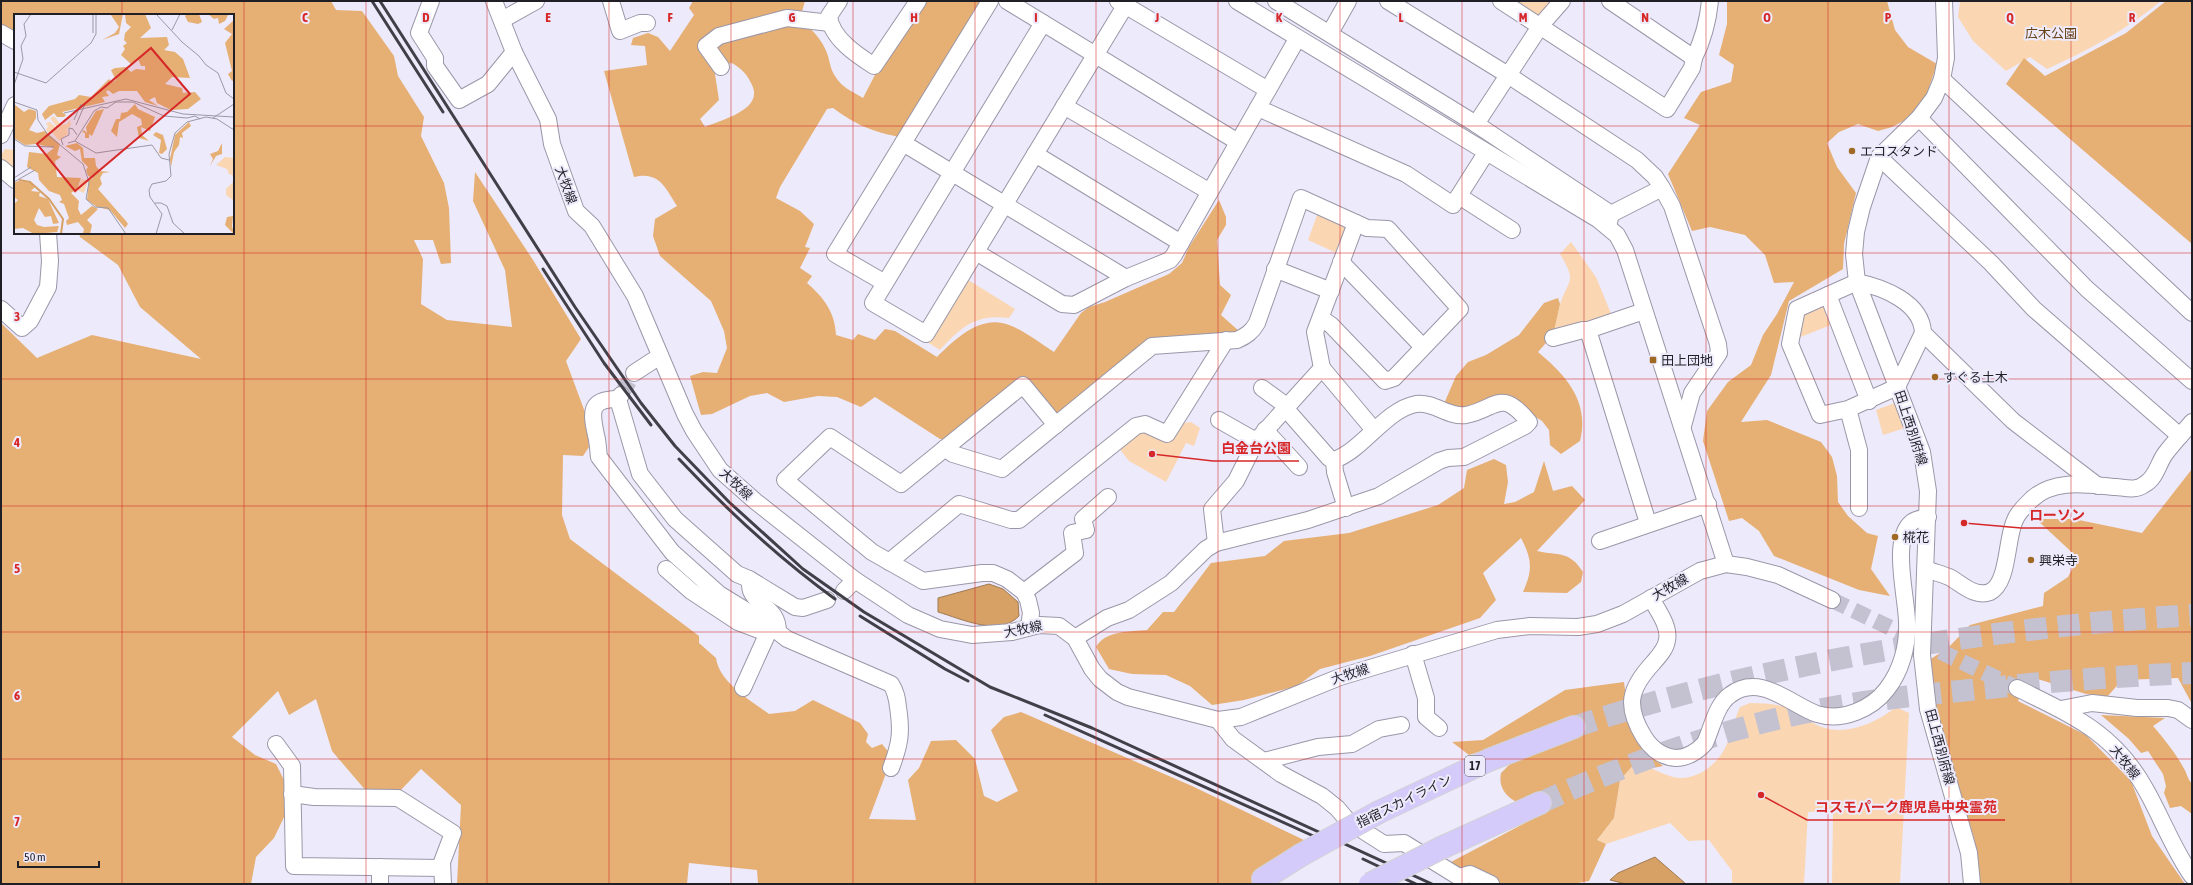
<svg xmlns="http://www.w3.org/2000/svg" width="2193" height="885" font-family="'Asap Condensed','Noto Sans JP',sans-serif">
<rect width="100%" height="100%" fill="#edeafc"/>
<g fill="#fad7b2">
<polygon points="1511,1 1556,1 1544,15 1536,17"/>
<path d="M 1960,1 L 2161,1 C 2126,30 2089,50 2047,69 L 2030,57 L 2006,71 L 1973,41 L 1958,17 Z"/>
<polygon points="5,149 15,150 15,174 1,165 1,155"/>
<polygon points="1319,210 1345,223 1349,230 1339,254 1308,240"/>
<path d="M 1571,242 L 1596,277 L 1612,316 L 1553,335 C 1555,325 1557,315 1560,305 C 1568,278 1578,284 1560,254 Z"/>
<path d="M 965,278 L 1015,309 L 1009,318 C 976,314 962,326 940,350 L 927,342 Z"/>
<polygon points="1824,303 1831,325 1798,338 1804,313"/>
<polygon points="1895,403 1905,428 1883,435 1876,410"/>
<polygon points="1191,422 1200,428 1194,446 1186,443 1166,482 1129,461 1118,447 1137,430"/>
<path d="M 1750,703 C 1762,703 1775,704 1787,707 C 1798,711 1808,721 1819,726 C 1845,737 1876,723 1896,707 L 1909,713 L 1900,884 L 1832,884 L 1833,811 L 1808,812 L 1804,884 L 1732,884 L 1732,871 L 1709,840 L 1688,841 L 1670,823 L 1606,844 L 1597,840 L 1614,818 L 1620,780 L 1636,762 C 1646,765 1656,771 1667,775 C 1690,785 1715,768 1725,748 C 1732,735 1734,720 1740,707 Z"/>
</g>
<g fill="#e6af73">
<path d="M 1,1 L 331,1 L 336,10 L 362,11 L 394,56 L 398,76 L 424,117 L 421,136 L 444,183 L 449,208 L 451,263 L 441,264 L 433,240 L 414,240 L 423,259 L 421,304 L 447,320 L 512,327 L 505,270 L 473,201 L 475,172 L 533,260 L 581,339 L 566,361 L 586,415 L 589,447 L 583,456 L 563,455 L 562,515 L 570,539 L 699,636 L 699,643 L 716,658 C 719,682 750,700 769,714 L 795,711 L 813,700 L 860,723 L 868,734 L 866,742 L 872,748 L 882,744 L 891,755 L 885,776 L 869,819 L 916,820 L 908,780 L 919,768 L 931,741 L 956,740 L 975,759 L 984,796 L 997,802 L 1018,791 L 991,730 L 1004,717 L 1021,712 L 1192,786 L 1308,842 L 1272,884 L 758,884 L 757,870 L 689,863 L 687,884 L 457,884 L 461,805 L 421,769 L 398,793 L 367,792 L 332,751 L 316,699 L 289,715 L 278,691 L 232,737 L 255,755 L 276,764 L 286,784 L 287,811 L 274,838 L 256,857 L 251,884 L 1,884 L 1,323 L 37,358 L 92,335 L 201,359 L 140,307 L 118,265 L 80,237 L 79,233 L 233,233 L 233,15 L 15,15 L 15,33 L 1,24 Z"/>
<path d="M 693,1 L 805,1 L 801,15 L 786,16 L 760,23 L 729,28 L 702,46 L 713,61 L 719,100 L 700,119 L 705,127 C 721,120 764,110 752,85 C 747,74 742,69 732,63 L 724,65 C 717,56 711,45 724,37 C 733,32 750,33 760,30 C 770,27 782,22 793,21 C 807,20 823,41 827,53 C 830,61 830,69 835,76 C 841,87 853,92 863,98 L 876,73 L 925,1 L 984,1 L 900,137 C 873,132 856,125 833,108 L 827,109 L 780,187 L 776,198 L 800,211 L 814,224 L 805,247 L 810,248 L 800,268 L 812,276 L 807,283 C 824,298 835,312 836,335 L 853,340 L 858,334 L 875,340 L 885,329 L 895,331 L 937,357 C 955,339 981,314 1009,325 C 1025,331 1040,343 1054,352 L 1081,313 L 1089,307 L 1105,302 L 1169,274 L 1182,263 L 1189,247 L 1219,200 L 1226,217 L 1226,225 L 1217,240 L 1220,285 L 1231,295 L 1221,315 L 1240,332 L 1149,341 L 1059,415 L 1055,415 L 1025,379 L 1021,379 L 946,440 L 940,439 L 875,397 L 861,407 L 837,397 L 818,396 L 784,402 L 767,393 L 750,396 L 712,414 L 701,415 L 690,376 L 703,372 L 717,373 L 727,348 L 724,331 L 711,301 L 660,256 L 653,236 L 655,219 L 677,206 C 665,187 659,171 634,177 L 604,71 L 647,65 L 645,46 L 631,45 L 633,38 L 648,33 L 658,37 L 670,51 L 694,15 L 689,8 Z"/>
<polygon points="1727,1 1887,1 1895,30 1908,47 1937,64 1926,96 1909,118 1892,127 1878,131 1858,124 1839,132 1827,143 1837,167 1856,193 1844,244 1843,269 1789,301 1771,375 1741,422 1767,420 1821,442 1832,457 1837,476 1838,502 1848,516 1867,533 1878,536 1871,569 1890,596 1859,590 1774,556 1759,531 1742,518 1729,521 1703,441 1707,411 1728,382 1751,365 1763,335 1777,314 1794,282 1774,283 1765,255 1745,235 1710,227 1692,231 1668,174 1700,125 1684,118 1701,92 1731,82 1734,65 1719,55 1727,24"/>
<polygon points="2166,1 2192,1 2192,244 2006,84 2024,58 2045,76 2126,33"/>
<path d="M 1558,298 L 1560,304 L 1553,335 L 1538,352 C 1566,375 1590,402 1580,441 L 1561,454 L 1550,445 L 1549,430 L 1542,421 L 1507,398 L 1458,414 L 1443,406 L 1456,376 L 1468,362 L 1486,355 L 1519,335 L 1544,303 Z"/>
<path d="M 1494,459 L 1506,465 L 1508,482 L 1504,504 L 1515,502 L 1534,492 L 1544,461 L 1553,491 L 1572,486 L 1585,500 L 1537,551 C 1559,556 1569,550 1583,572 L 1581,582 L 1567,593 L 1523,592 C 1533,570 1532,559 1521,538 L 1483,573 L 1496,600 L 1480,618 L 1370,656 L 1320,669 L 1297,686 L 1244,700 L 1212,705 L 1190,686 L 1166,675 L 1132,674 L 1109,669 L 1096,647 C 1106,630 1129,632 1147,630 L 1163,612 L 1174,612 L 1211,563 L 1265,556 L 1284,541 L 1349,533 L 1438,505 L 1464,488 L 1467,470 Z"/>
<polygon points="2192,469 2192,704 2178,678 2122,680 2107,697 2086,694 2028,676 2018,701 2086,735 2131,781 2152,836 2185,884 1979,884 1980,877 1974,838 1933,703 1929,660 1948,648 1970,625 2043,606 2044,593 2068,577 2078,558 2036,519 2074,519 2142,533"/>
<path d="M 1624,682 L 1629,719 L 1641,747 L 1663,766 L 1653,768 L 1636,762 L 1620,780 L 1614,818 L 1597,840 L 1606,844 L 1589,881 L 1572,884 L 1502,884 L 1449,863 L 1544,813 C 1524,806 1496,799 1501,773 L 1511,763 L 1574,716 L 1532,735 L 1469,755 L 1452,742 L 1483,740 L 1565,690 Z"/>
<path d="M 2101,715 L 2165,718 L 2153,726 C 2164,739 2175,752 2183,767 C 2187,773 2187,778 2192,784 L 2192,814 L 2181,806 L 2170,808 L 2164,793 L 2166,786 L 2163,774 L 2148,751 L 2141,753 L 2129,739 Z"/>
</g>
<g fill="#d7a166" stroke="#a07a52">
<path d="M 989,584 L 1003,589 L 1018,602 L 1019,616 C 999,637 962,619 938,612 L 938,598 Z"/>
<polygon points="1655,857 1686,884 1626,884 1610,880 1618,873"/>
</g>
<g fill="none" stroke-linecap="round" stroke-linejoin="round">
<g stroke="#c4c1d1" stroke-width="16" stroke-dasharray="16 8" stroke-linecap="butt">
<polyline points="621,395 634,373"/>
<polyline points="1832,600 2017,688"/>
</g>
<g stroke="#c4c1d1" stroke-width="22" stroke-dasharray="22 11" stroke-linecap="butt">
<path d="M 1574,727 C 1771,661 1985,629 2192,615"/>
<path d="M 1540,803 C 1628,763 1721,729 1817,710 C 1868,700 1919,695 1970,690 C 2044,682 2118,676 2192,673"/>
</g>
<defs>
<g id="minor">
<polyline points="431,1 419,33 435,58 435,66 459,100 488,84 514,52"/>
<polyline points="494,1 514,52 548,119 552,144 576,211 592,226 635,296 685,414 694,431 720,470 755,501 855,580 908,615 940,629 972,635 1012,632 1039,625 1059,626 1075,638 1092,669 1100,679 1117,692 1128,697 1218,720 1241,717 1340,677 1497,630 1530,626 1578,627 1597,624 1623,614 1700,571 1726,564 1747,567 1778,575 1832,600"/>
<polyline points="611,1 620,31 640,23 647,23"/>
<path d="M 839,1 L 829,16 C 831,38 857,55 874,66 L 918,1"/>
<polyline points="1007,1 1238,142"/>
<polyline points="1118,1 1268,90"/>
<polyline points="1237,1 1599,220 1617,235 1625,250 1726,564"/>
<polyline points="1276,1 1476,124 1611,214 1608,226"/>
<polyline points="1388,1 1508,75 1637,160 1655,177 1662,188 1611,214"/>
<polyline points="1501,1 1667,109 1692,68 1694,58 1610,1"/>
<polyline points="1944,1 1946,58 1942,79 1934,98 1919,118 1879,157 1862,207 1856,232 1854,254 1857,282 1922,452 1928,491 1922,655 1928,709 1969,853 1972,884"/>
<polyline points="502,20 536,1"/>
<polyline points="1043,23 873,303 926,334 1128,1"/>
<polyline points="1,33 15,41"/>
<polyline points="1330,33 1348,1"/>
<path d="M 1694,58 C 1703,40 1708,21 1710,1"/>
<polyline points="721,67 706,46 719,36 787,18 830,23"/>
<polyline points="1942,79 2192,313"/>
<polyline points="1064,106 1210,192"/>
<polyline points="1258,108 1406,174 1453,205 1486,153"/>
<polyline points="1919,118 2087,289 2192,381"/>
<polyline points="1476,124 1541,25 1562,1"/>
<polyline points="1,135 15,105"/>
<polyline points="903,143 1126,278"/>
<polyline points="1035,154 1181,243"/>
<polyline points="1879,157 1991,263 2034,309 2180,436"/>
<polyline points="1,168 15,180"/>
<polyline points="1662,188 1672,206 1718,344 1719,353 1692,393 1683,426"/>
<polyline points="1459,196 1512,230"/>
<polyline points="976,252 1062,304 1074,305 1126,278 1170,260 1174,255 1297,39"/>
<polyline points="1341,262 1423,347"/>
<polyline points="1275,269 1331,291"/>
<polyline points="885,283 835,254 990,1"/>
<polyline points="1828,295 1869,401"/>
<polyline points="1,309 22,328 30,321 48,287 50,261 48,233"/>
<polyline points="1644,311 1588,330 1648,523"/>
<polyline points="1321,318 1331,325 1385,381 1394,378 1460,309 1388,229 1367,228 1356,223"/>
<polyline points="1923,333 2013,421 2098,486"/>
<polyline points="1553,338 1583,330 1588,330"/>
<polyline points="1322,368 1374,430"/>
<polyline points="634,373 660,356"/>
<polyline points="1262,388 1288,407"/>
<polyline points="621,395 618,399 640,474 675,519 737,574 749,579 795,607 803,608 827,600"/>
<path d="M 618,399 C 589,399 591,412 596,435 C 598,442 598,450 599,457 L 672,552 L 719,594 L 771,626"/>
<path d="M 1848,409 L 1820,415 L 1790,344 L 1797,309 L 1857,282 C 1882,287 1922,302 1923,333 L 1897,387 L 1848,409 L 1859,450 L 1859,508"/>
<polyline points="1219,420 1256,441"/>
<polyline points="1265,430 1299,467"/>
<path d="M 945,448 L 953,454 L 1002,469 L 1152,346 L 1237,340 C 1246,336 1252,332 1257,323 L 1301,198 L 1356,223 L 1315,332 L 1322,368 L 1256,441 L 1236,481 L 1212,509 L 1216,543"/>
<polyline points="1334,460 1335,472 1346,508"/>
<polyline points="1600,541 1708,504"/>
<polyline points="889,562 959,504 1011,520 1019,520 1136,426 1145,424 1167,434 1226,340"/>
<polyline points="666,569 691,591 738,622 767,633"/>
<path d="M 1926,569 C 1933,572 1942,574 1949,577 C 1961,583 1974,598 1990,592 C 2009,583 2006,538 2015,520 C 2018,512 2026,505 2032,499 C 2055,478 2088,485 2116,487 C 2127,488 2136,491 2145,484 C 2156,478 2158,464 2165,454 C 2173,443 2183,433 2192,422"/>
<path d="M 749,579 C 750,583 750,588 751,591 C 758,608 778,607 778,632 L 787,639 L 891,684 C 896,692 897,698 898,707 C 902,733 900,744 891,768"/>
<polyline points="844,591 855,580"/>
<polyline points="1024,592 1075,553 1072,533 1086,530 1083,519 1108,497"/>
<path d="M 1651,598 C 1657,610 1670,626 1667,640 C 1666,649 1658,657 1653,663 C 1629,689 1625,706 1644,737 C 1651,748 1662,757 1676,758 C 1687,758 1698,751 1705,743 C 1712,728 1716,705 1730,695 C 1760,672 1791,705 1817,714 C 1842,722 1872,709 1887,689 C 1901,671 1908,646 1907,623 C 1907,598 1891,541 1911,523 C 1915,519 1922,518 1928,517"/>
<polyline points="1029,627 1031,613 1028,600 1024,592 1007,579 993,573 982,573 923,581 872,552 785,480 830,437 901,484 1023,385 1056,425"/>
<path d="M 1075,638 L 1107,618 L 1129,610 L 1171,583 L 1206,549 L 1216,543 L 1308,520 L 1379,496 L 1439,461 L 1448,458 L 1464,457 L 1525,426 L 1529,422 C 1500,387 1497,409 1466,415 C 1448,418 1434,401 1416,404 C 1385,410 1363,450 1334,460 L 1329,458 L 1286,409"/>
<polyline points="1413,654 1426,698 1426,717 1439,728"/>
<polyline points="743,688 771,626 774,628"/>
<path d="M 2017,688 C 2073,716 2114,732 2146,790 C 2162,818 2173,849 2192,876"/>
<polyline points="2061,709 2092,703 2137,708 2168,708 2178,710 2192,720"/>
<polyline points="1218,720 1233,739 1281,774 1322,796 1337,808 1348,821 1384,844 1404,843 1459,877 1470,874 1491,884"/>
<polyline points="276,744 292,766 294,866 442,868"/>
<polyline points="1264,761 1318,747 1352,744 1379,729 1401,725"/>
<polyline points="292,794 314,797 398,798 453,833 442,862 443,884"/>
<polyline points="380,884 380,867"/>
</g>
<g id="highway">
<polyline points="1379,812 1489,760 1574,727"/>
<polyline points="1441,848 1540,803"/>
<polyline points="1263,879 1301,855"/>
</g>
</defs>
<use href="#minor" stroke="#9b97a8" stroke-width="18"/>
<use href="#highway" stroke="#d2d2d3" stroke-width="24"/>
<use href="#minor" stroke="#fff" stroke-width="16"/>
<use href="#highway" stroke="#d5cbfb" stroke-width="22"/>
<g stroke="#414048" stroke-width="3">
<polyline points="372,1 443,112"/>
<polyline points="380,1 575,307 641,403 675,446 729,502 803,569 864,612 990,687 1092,728 1432,884"/>
<polyline points="543,269 604,363 651,425"/>
<path d="M 679,459 C 728,511 777,557 835,599"/>
<polyline points="860,616 945,669 968,681"/>
<polyline points="1045,715 1320,839"/>
<polyline points="1363,859 1416,884"/>
</g>
<defs>
<g id="highway-bridge">
<polyline points="1301,855 1379,812"/>
<polyline points="1370,884 1441,848"/>
</g>
</defs>
<use href="#highway-bridge" stroke="#d2d2d3" stroke-width="24" stroke-linecap="butt"/>
<use href="#highway-bridge" stroke="#d5cbfb" stroke-width="22"/>
</g>
<path fill="none" stroke="#d62828" stroke-width="1" stroke-opacity="0.55" d="M 122,1 L 122,15M 244,1 L 244,884M 366,1 L 366,884M 487,1 L 487,884M 609,1 L 609,884M 731,1 L 731,884M 853,1 L 853,884M 975,1 L 975,884M 1096,1 L 1096,884M 1218,1 L 1218,884M 1340,1 L 1340,884M 1462,1 L 1462,884M 1584,1 L 1584,884M 1706,1 L 1706,884M 1828,1 L 1828,884M 1949,1 L 1949,884M 2071,1 L 2071,884M 1,126 L 15,126M 233,126 L 2192,126M 122,233 L 122,884M 1,253 L 2192,253M 1,379 L 2192,379M 1,506 L 2192,506M 1,632 L 2192,632M 1,759 L 2192,759"/>
<g fill="#9f6823" stroke="#edeafc" stroke-width="1.5">
<circle cx="1852" cy="151" r="4"/>
<rect x="1649" y="356" width="8" height="8" rx="2"/>
<circle cx="1935" cy="377" r="4"/>
<circle cx="1895" cy="537" r="4"/>
<circle cx="2031" cy="560" r="4"/>
</g>
<g text-anchor="middle" dominant-baseline="central" stroke-width="4" stroke-linejoin="round" paint-order="stroke">
<rect fill="#edeafc" stroke="#5e5c66" stroke-width="1" x="1465" y="756" width="20" height="20" rx="3"/>
<g font-size="12" font-weight="bold" fill="#201f25">
<text x="1475" y="766">17</text>
</g>
<g font-size="13" fill="#664114" stroke="#edeafc">
<text x="2051" y="33">広木公園</text>
</g>
<g font-size="13" fill="#201f25" stroke="#edeafc" text-anchor="start">
<text x="1860" y="151">エコスタンド</text>
<text x="1661" y="360">田上団地</text>
<text x="1943" y="377">すぐる土木</text>
<text x="1903" y="537">椛花</text>
<text x="2039" y="560">興栄寺</text>
</g>
<g font-size="13" fill="#201f25" stroke="#edeafc">
<text transform="translate(566 185) rotate(70)">大牧線</text>
<text transform="translate(1911 428) rotate(72)">田上西別府線</text>
<text transform="translate(736 484) rotate(43)">大牧線</text>
<text transform="translate(1670 587) rotate(-30)">大牧線</text>
<text transform="translate(1023 629) rotate(-11)">大牧線</text>
<text transform="translate(1350 674) rotate(-18)">大牧線</text>
<text transform="translate(1940 747) rotate(75)">田上西別府線</text>
<text transform="translate(2125 762) rotate(52)">大牧線</text>
<text transform="translate(1404 801) rotate(-26)">指宿スカイライン</text>
</g>
</g>
<g transform="translate(14 14)">
<rect width="220" height="220" fill="#edeafc"/>
<path d="M 40,102 L 47,111 L 53,110 L 56,106 L 57,111 L 53,115 L 54,120 L 45,127 L 37,117 L 34,119 L 32,115 L 34,113 L 32,109 L 36,108 L 46,117 L 36,104 ZM 211,143 L 219,144 L 220,162 L 215,160 L 213,155 L 202,151 ZM 68,165 L 74,167 L 70,179 L 63,176 ZM 220,167 L 220,187 L 212,181 L 212,175 Z" fill="#fad7b2"/>
<path d="M 109,0 L 105,20 L 88,26 L 101,19 L 105,13 L 97,1 ZM 111,0 L 131,0 L 137,14 L 126,24 L 153,23 L 155,31 L 150,36 L 161,38 L 169,45 L 176,64 L 158,63 L 151,70 L 168,74 L 169,79 L 181,78 L 187,85 L 174,95 L 157,96 L 143,89 L 141,83 L 135,86 L 144,92 L 131,88 L 123,77 L 105,77 L 99,80 L 94,76 L 92,78 L 95,82 L 88,83 L 91,88 L 48,98 L 52,101 L 50,103 L 43,103 L 40,99 L 31,106 L 28,100 L 35,92 L 61,85 L 65,81 L 77,83 L 95,65 L 98,68 L 102,66 L 97,56 L 101,54 L 112,53 L 117,58 L 122,55 L 131,56 L 131,52 L 127,52 L 124,45 L 117,50 L 107,41 L 111,35 L 109,32 L 113,29 L 110,26 L 111,19 L 117,13 L 112,9 ZM 173,0 L 185,0 L 188,8 L 184,10 L 174,8 L 171,2 ZM 194,0 L 211,0 L 214,1 L 211,7 L 205,10 L 204,4 L 200,5 ZM 220,6 L 220,66 L 218,67 L 214,60 L 218,57 L 211,29 L 218,20 L 210,15 ZM 0,90 L 10,98 L 15,95 L 22,97 L 22,104 L 15,116 L 23,119 L 31,117 L 46,130 L 43,141 L 47,143 L 41,147 L 43,163 L 67,164 L 62,179 L 60,177 L 57,179 L 65,187 L 64,195 L 67,201 L 78,192 L 84,195 L 73,206 L 78,211 L 76,220 L 69,220 L 70,215 L 64,208 L 53,211 L 52,207 L 55,204 L 50,190 L 45,188 L 48,186 L 46,181 L 35,177 L 25,166 L 24,159 L 13,153 L 15,138 L 32,140 L 40,134 L 22,130 L 11,131 L 0,124 ZM 121,90 L 124,95 L 141,103 L 136,117 L 127,113 L 128,121 L 135,127 L 125,124 L 123,113 L 128,111 L 127,105 L 118,100 L 105,108 L 103,123 L 97,117 L 102,105 L 106,105 L 107,99 L 113,98 ZM 90,95 L 78,122 L 75,120 L 75,124 L 71,124 L 71,119 L 68,118 L 70,116 L 73,119 L 72,113 L 82,97 ZM 175,108 L 177,112 L 168,119 L 169,124 L 166,123 L 165,131 L 160,138 L 157,153 L 156,145 L 161,121 ZM 142,118 L 149,121 L 153,135 L 148,140 L 145,139 L 147,126 L 139,121 ZM 63,129 L 69,134 L 70,144 L 81,144 L 82,152 L 86,157 L 96,158 L 89,159 L 86,164 L 88,170 L 84,175 L 112,207 L 114,210 L 111,214 L 96,196 L 83,193 L 73,186 L 75,166 L 79,164 L 74,162 L 72,156 L 74,153 L 68,147 L 66,135 L 61,137 L 51,132 ZM 208,129 L 208,140 L 202,142 L 196,152 L 199,145 L 196,140 L 204,137 ZM 4,167 L 18,169 L 21,173 L 17,177 L 26,178 L 25,182 L 34,185 L 45,209 L 39,210 L 37,202 L 31,203 L 25,194 L 20,206 L 23,211 L 30,213 L 45,212 L 43,218 L 20,220 L 9,214 L 0,215 L 0,190 L 4,186 L 0,183 L 0,169 ZM 219,202 L 218,212 L 220,220 L 211,211 L 213,203 Z" fill="#e6af73"/>
<path fill="none" stroke="#d7a166" stroke-width="2" d="M 5,166 L 16,168 L 35,185 L 49,205 L 47,220"/>
<path fill="none" stroke="#9b99a6" stroke-width="1" d="M 142,0 L 168,28 L 185,42 L 192,51 L 204,59 L 212,79 L 220,85M 158,16 L 166,0M 79,19 L 79,0M 0,58 L 32,69 L 77,29 L 82,20 L 82,0M 0,71 L 9,45 L 7,32 L 12,22 L 10,10 L 17,0M 0,88 L 23,96 L 24,106 L 34,121 L 69,150 L 75,168 L 72,185 L 81,193 L 94,194 L 112,220M 50,99 L 112,85 L 169,100 L 220,103M 199,104 L 220,90M 60,106 L 67,90M 62,111 L 71,90M 0,125 L 11,132 L 40,133M 61,127 L 82,139 L 138,131 L 147,144 L 155,146M 54,129 L 61,127 L 80,97 L 87,93 L 93,94 L 102,88 L 119,88 L 150,102 L 173,104 L 181,102 L 186,105M 49,131 L 47,125 L 55,121 L 55,114 L 59,115 L 63,121M 0,164 L 17,153M 0,168 L 21,156M 141,189 L 147,189 L 153,192 L 159,209 L 171,220M 142,220 L 148,200 L 136,183 L 135,176 L 138,170 L 152,167 L 157,162 L 155,140 L 161,119 L 173,108 L 192,103 L 203,105 L 220,116"/>
<path fill="#d62828" fill-opacity="0.15" stroke="#d62828" stroke-width="2" d="M 137,34 L 176,80 L 61,177 L 23,130 Z"/>
<rect width="220" height="220" fill="none" stroke="#201f25" stroke-width="2"/>
</g>
<g font-size="13" text-anchor="middle" font-weight="bold" fill="#d62828" stroke="#edeafc" stroke-width="4" stroke-linejoin="round" paint-order="stroke">
<text x="305" y="22">C</text>
<text x="426" y="22">D</text>
<text x="548" y="22">E</text>
<text x="670" y="22">F</text>
<text x="792" y="22">G</text>
<text x="914" y="22">H</text>
<text x="1036" y="22">I</text>
<text x="1157" y="22">J</text>
<text x="1279" y="22">K</text>
<text x="1401" y="22">L</text>
<text x="1523" y="22">M</text>
<text x="1645" y="22">N</text>
<text x="1767" y="22">O</text>
<text x="1888" y="22">P</text>
<text x="2010" y="22">Q</text>
<text x="2132" y="22">R</text>
<text x="17" y="321">3</text>
<text x="17" y="447">4</text>
<text x="17" y="573">5</text>
<text x="17" y="700">6</text>
<text x="17" y="826">7</text>
</g>
<path fill="none" stroke="#d62828" stroke-width="1.5" d="M1152 454L1213 461H1299M1964 523L2021 528H2093M1761 795L1807 820H2005"/>
<g fill="#d62828" stroke="#edeafc" stroke-width="1.5">
<circle cx="1152" cy="454" r="4"/>
<circle cx="1964" cy="523" r="4"/>
<circle cx="1761" cy="795" r="4"/>
</g>
<g font-size="14" text-anchor="middle" font-weight="bold" fill="#d62828" stroke="#edeafc" stroke-width="4" stroke-linejoin="round" paint-order="stroke">
<text x="1256" y="453">白金台公園</text>
<text x="2057" y="520">ローソン</text>
<text x="1906" y="812">コスモパーク鹿児島中央霊苑</text>
</g>
<rect width="2193" height="885" fill="none" stroke="#201f25" stroke-width="4"/>
<path d="M18 861v6h81v-6" fill="none" stroke="#201f25" stroke-width="2"/>
<text x="24" y="861" font-size="12" fill="#201f25" stroke="#edeafc" stroke-width="3" paint-order="stroke">50 m</text>
</svg>
